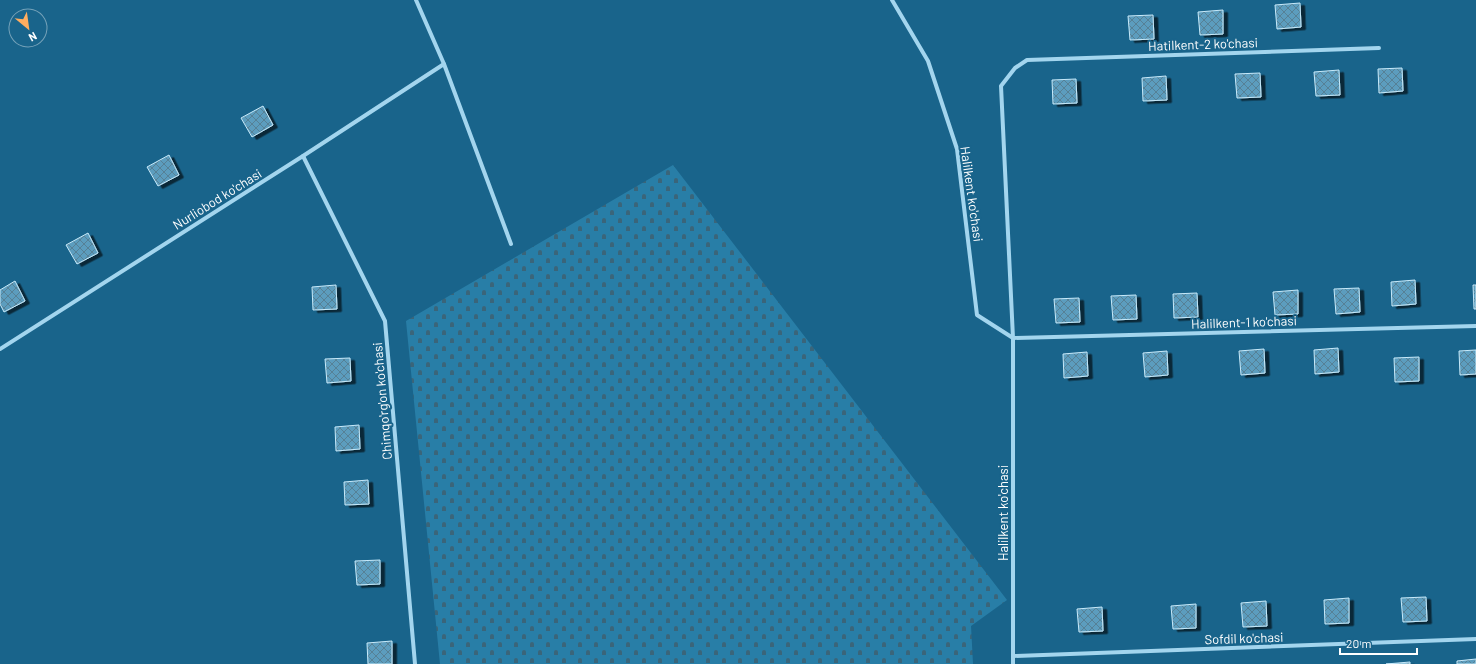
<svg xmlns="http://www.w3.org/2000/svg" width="1476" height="664" font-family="Barlow,sans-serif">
<defs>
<pattern id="cemetery-stones" width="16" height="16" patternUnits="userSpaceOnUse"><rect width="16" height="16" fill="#287ea7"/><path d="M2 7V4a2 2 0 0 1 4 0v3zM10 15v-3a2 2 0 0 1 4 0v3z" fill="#3a657a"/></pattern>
<pattern id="building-cross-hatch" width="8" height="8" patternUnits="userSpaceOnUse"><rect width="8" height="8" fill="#5b9dbe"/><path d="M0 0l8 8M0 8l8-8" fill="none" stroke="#568196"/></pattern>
<filter id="shadow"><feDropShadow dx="4.5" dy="2.5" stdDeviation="0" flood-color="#0009"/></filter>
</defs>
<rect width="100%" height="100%" fill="#19648b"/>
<polygon fill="url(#cemetery-stones)" points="673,165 1007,600 971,626 973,664 440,664 406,321"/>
<g fill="url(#building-cross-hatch)" stroke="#c8eafa" filter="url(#shadow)">
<polygon points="1300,3 1301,27 1277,29 1275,5"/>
<polygon points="1223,10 1223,34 1200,35 1198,12"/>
<polygon points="1153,15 1154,39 1130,40 1128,16"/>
<polygon points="1402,68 1403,91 1379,93 1378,69"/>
<polygon points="1339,70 1340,95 1316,96 1314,72"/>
<polygon points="1260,73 1261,97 1237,98 1235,74"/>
<polygon points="1166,76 1167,100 1143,101 1142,78"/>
<polygon points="1076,79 1077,103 1053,104 1052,80"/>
<polygon points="263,106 273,125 252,137 241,118"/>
<polygon points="169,155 179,175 158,186 147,167"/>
<polygon points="88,233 98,253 77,264 66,245"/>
<polygon points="1415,280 1416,304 1392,306 1391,282"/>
<polygon points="15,281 25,301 4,312 0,304 0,290"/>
<polygon points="336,285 337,309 313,310 312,287"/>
<polygon points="1473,285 1476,285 1476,309 1474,309"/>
<polygon points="1359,288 1360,312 1336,314 1334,289"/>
<polygon points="1298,290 1298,314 1275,315 1273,292"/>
<polygon points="1197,293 1198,317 1174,318 1173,294"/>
<polygon points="1136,295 1137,319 1113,320 1111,296"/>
<polygon points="1079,298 1080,322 1056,323 1054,299"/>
<polygon points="1338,348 1339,372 1315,374 1314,350"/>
<polygon points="1264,349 1265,373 1241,375 1239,351"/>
<polygon points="1476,350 1476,374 1460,375 1459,351"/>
<polygon points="1167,351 1168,375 1145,377 1143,353"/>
<polygon points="1087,352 1088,376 1064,378 1063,354"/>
<polygon points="1419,357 1419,381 1395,382 1394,358"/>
<polygon points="350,358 351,381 327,383 325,359"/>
<polygon points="359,425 360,449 336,451 335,427"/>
<polygon points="368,480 369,504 345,505 344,482"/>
<polygon points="380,560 380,584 357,585 355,561"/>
<polygon points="1426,597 1427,621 1403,622 1401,598"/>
<polygon points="1349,598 1349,623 1325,624 1324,600"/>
<polygon points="1266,601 1267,626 1243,627 1241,603"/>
<polygon points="1196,604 1196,628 1173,629 1171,606"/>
<polygon points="1102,607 1103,631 1079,632 1077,609"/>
<polygon points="392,641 392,664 368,664 367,643"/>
<polygon points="1476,659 1476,664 1457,664 1457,661"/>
<polygon points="1410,662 1410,664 1386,664"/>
</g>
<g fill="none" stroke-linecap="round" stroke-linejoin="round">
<g stroke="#a3d5ee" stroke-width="4">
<polyline points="416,0 444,64 511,244"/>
<polyline points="892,0 928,61 957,149 977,315 1013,338 1476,326"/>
<polyline points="303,156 385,321 415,664"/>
<polyline points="0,349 303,156 444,64"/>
<polyline points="1013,656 1476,639"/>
<polyline points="1013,664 1013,338 1001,86 1015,68 1027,60 1379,48"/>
</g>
</g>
<g text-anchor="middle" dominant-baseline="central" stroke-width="4" stroke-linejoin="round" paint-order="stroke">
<g font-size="13" fill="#fff" stroke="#19648b">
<text transform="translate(1203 44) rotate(-2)">Hatilkent-2 ko'chasi</text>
<text transform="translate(972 194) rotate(82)">Halilkent ko'chasi</text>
<text transform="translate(217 199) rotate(-32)">Nurliobod ko'chasi</text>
<text transform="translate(1244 322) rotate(-2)">Halilkent-1 ko'chasi</text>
<text transform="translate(382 401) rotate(-95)">Chimqo'rg'on ko'chasi</text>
<text transform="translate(1003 513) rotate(-90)">Halilkent ko'chasi</text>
<text transform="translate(1244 638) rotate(-2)">Sofdil ko'chasi</text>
</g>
</g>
<g transform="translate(28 28) rotate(151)"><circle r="19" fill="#19648b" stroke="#75a2b9"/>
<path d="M0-3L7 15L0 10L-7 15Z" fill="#ffad5f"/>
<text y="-6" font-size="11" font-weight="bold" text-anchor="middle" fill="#ffffff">N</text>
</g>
<path d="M1340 648v6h77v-6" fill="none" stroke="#ffffff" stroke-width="2"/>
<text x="1346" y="648" font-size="12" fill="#ffffff" stroke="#19648b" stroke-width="3" paint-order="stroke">20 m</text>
</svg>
